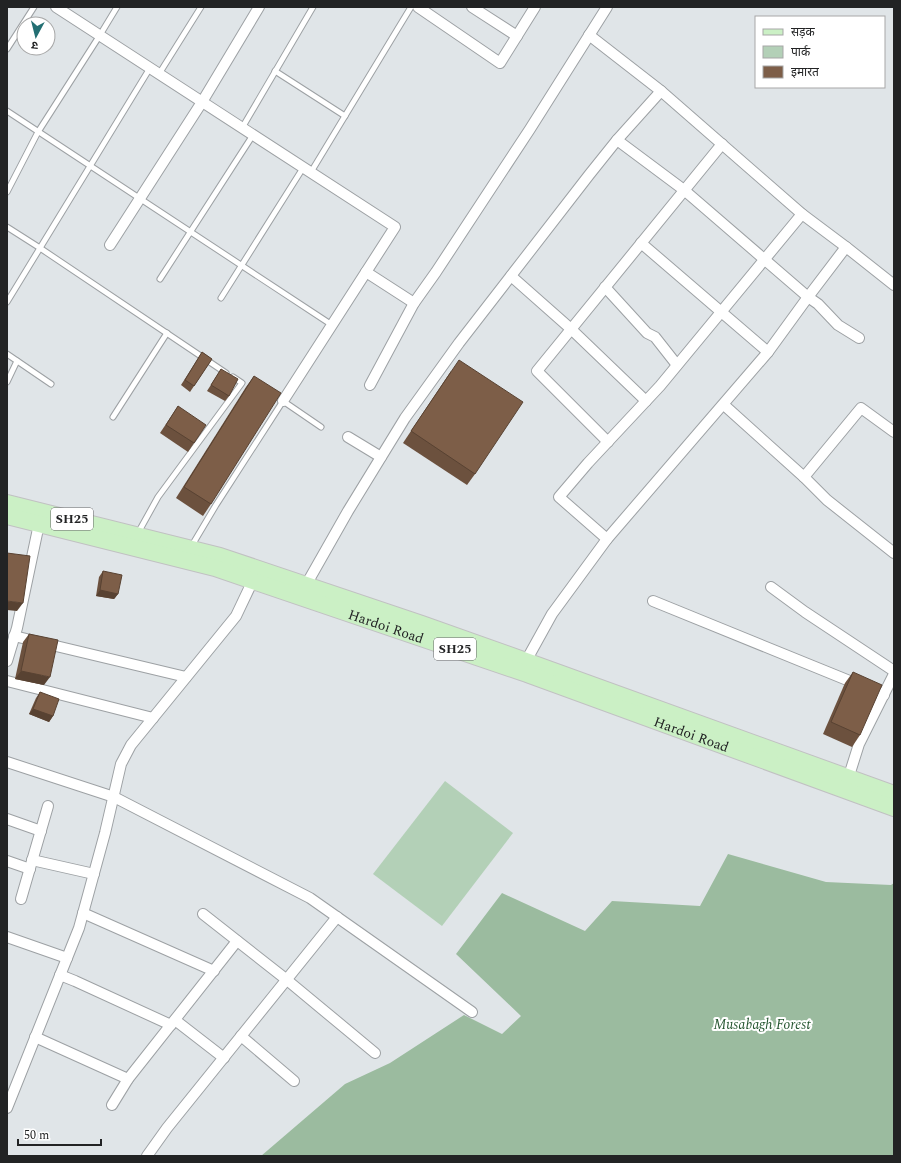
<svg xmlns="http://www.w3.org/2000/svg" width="901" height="1163" font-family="Spectral,'Noto Sans Devanagari',serif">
<rect width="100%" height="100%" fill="#e0e5e8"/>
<polygon fill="#b3d0b7" points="445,781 513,833 442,926 373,874"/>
<polygon fill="#9bbb9f" points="728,854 826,882 891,885 894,883 894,1156 261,1156 345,1084 390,1063 464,1015 502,1034 521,1016 456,954 502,893 585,931 612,901 700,906"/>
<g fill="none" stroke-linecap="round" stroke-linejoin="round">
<defs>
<g id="lane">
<polyline points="7,49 34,7"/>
<polyline points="275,71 345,116"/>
<polyline points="159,74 201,7"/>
<polyline points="7,111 332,325"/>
<polyline points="242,128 313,7"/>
<polyline points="311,172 411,7"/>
<polyline points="7,192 38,132 100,35 117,7"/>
<polyline points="7,227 40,248 226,373"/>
<polyline points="160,279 253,135"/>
<polyline points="221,298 303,168"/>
<polyline points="7,302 150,68"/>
<polyline points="7,354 51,384"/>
<polyline points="7,382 17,361"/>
<polyline points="113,417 167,333"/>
<polyline points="138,533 158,497 242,383 233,377"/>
<polyline points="191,547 216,505 283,401 321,427"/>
</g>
<g id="street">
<polyline points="56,7 395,227 283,401"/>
<polyline points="418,7 500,63 535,7"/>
<polyline points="472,7 517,36"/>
<polyline points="589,35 661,91"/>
<polyline points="617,140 684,190 808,297 818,304 838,325 859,338"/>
<polyline points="802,214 846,247 894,285"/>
<polyline points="641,243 768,352"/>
<polyline points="110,245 202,102 259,7"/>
<polyline points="366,272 414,303"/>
<polyline points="511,276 571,329 646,401"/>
<polyline points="605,287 647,333 655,337 677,365"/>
<polyline points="370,385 414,303 436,272 530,129 607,7"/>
<polyline points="724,405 804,477 861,408 894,432"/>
<polyline points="348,437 381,457"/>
<polyline points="608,442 537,371 722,144"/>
<polyline points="804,477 827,500 894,553"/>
<polyline points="607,539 768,352 808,297 846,247"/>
<polyline points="306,585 348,511 405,418 459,343 589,175 617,140 661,91 802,214 660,386 588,463 559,497 607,539 552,614 526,661"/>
<polyline points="771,587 805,612 894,671"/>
<polyline points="653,601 884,695"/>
<polyline points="14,636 186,677"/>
<polyline points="7,661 17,628 39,524"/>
<polyline points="7,681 153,718"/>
<polyline points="7,762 114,797 310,898 472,1012"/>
<polyline points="847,782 859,744 894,674"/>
<polyline points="7,819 41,831"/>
<polyline points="32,860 94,874"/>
<polyline points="7,861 30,869"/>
<polyline points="21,899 48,806"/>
<polyline points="83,913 214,971"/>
<polyline points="203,914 287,980 375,1053"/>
<polyline points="7,937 67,958"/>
<polyline points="60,975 75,981 171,1025"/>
<polyline points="175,1020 224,1058"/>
<polyline points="241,1036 294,1081"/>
<polyline points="35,1037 128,1079"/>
<polyline points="112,1105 128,1079 237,941"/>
<polyline points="7,1108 79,928 105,833 121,764 131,745 236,616 255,576"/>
<polyline points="147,1156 167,1128 337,917"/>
</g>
<g id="primary">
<polyline points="7,503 220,556 422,624 526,661 894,794"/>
<path id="s1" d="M 7,516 L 215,568 L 527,674 L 894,808"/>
</g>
</defs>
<use href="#lane" stroke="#9da1a4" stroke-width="7"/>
<use href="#street" stroke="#9da1a4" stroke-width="12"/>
<use href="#primary" stroke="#c1c1c2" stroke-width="18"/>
<use href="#lane" stroke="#fff" stroke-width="5"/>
<use href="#street" stroke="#fff" stroke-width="10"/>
<use href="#primary" stroke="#cbf0c5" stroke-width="16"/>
</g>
<g fill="#6c513e">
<polygon points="202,352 212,359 190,392 181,385"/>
<polygon points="221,369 229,396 225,401 207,391"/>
<polygon points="451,371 475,474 467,485 403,443"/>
<polygon points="254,376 211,504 203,516 176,498 246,387"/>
<polygon points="178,406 194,443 188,452 160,433"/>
<polygon points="103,571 118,594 114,599 96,596 99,577"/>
<polygon points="29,634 44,685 15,679 23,642"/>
<polygon points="853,672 860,735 852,747 823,734 845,683"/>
<polygon points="40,692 53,716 49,722 29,714 36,698"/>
</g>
<g fill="#584232">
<polygon points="100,590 118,594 114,599 96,596"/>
<polygon points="7,601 23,603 17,611 7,610"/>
<polygon points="21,671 50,677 44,685 15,679"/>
<polygon points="33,709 53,716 49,722 29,714"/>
</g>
<g fill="#7d5e48" stroke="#584232">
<polygon points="202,352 212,359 194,386 185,380"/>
<polygon points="459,360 523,402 475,474 411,431"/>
<polygon points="221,369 238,379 229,396 211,385"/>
<polygon points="254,376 281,393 211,504 184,487"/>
<polygon points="178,406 206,425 194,443 166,425"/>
<polygon points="7,553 30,556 23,603 7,601"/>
<polygon points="103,571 122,575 118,594 100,590"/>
<polygon points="29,634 58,640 50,677 21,671"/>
<polygon points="853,672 882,685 860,735 831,722"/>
<polygon points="40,692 59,699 53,716 33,709"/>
</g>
<g text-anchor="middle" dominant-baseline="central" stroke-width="4" stroke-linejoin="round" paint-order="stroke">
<g fill="#fff" stroke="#646566" stroke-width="1">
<rect x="51" y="508" width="42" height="22" rx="3"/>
<rect x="434" y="638" width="42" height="22" rx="3"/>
</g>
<g font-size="13" font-weight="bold" fill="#222324">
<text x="72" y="519">SH25</text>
<text x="455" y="649">SH25</text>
</g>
<g font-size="14" fill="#222324" stroke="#fff">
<text stroke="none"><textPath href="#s1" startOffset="395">Hardoi Road</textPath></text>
<text stroke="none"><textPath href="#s1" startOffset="719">Hardoi Road</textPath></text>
</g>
<g font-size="14" font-style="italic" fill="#24552f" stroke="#fff">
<text x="762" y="1024">Musabagh Forest</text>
</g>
</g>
<rect width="901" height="1163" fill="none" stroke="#222324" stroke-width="16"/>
<rect x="755" y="16" width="130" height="72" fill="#ffffff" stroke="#a7a7a7"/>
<rect x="763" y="29" width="20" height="6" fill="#cbf0c5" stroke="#a7a7a7"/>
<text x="791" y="36" font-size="12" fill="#222324">सड़क</text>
<rect x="763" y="46" width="20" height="12" fill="#b3d0b7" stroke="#a7a7a7"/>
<text x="791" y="56" font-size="12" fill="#222324">पार्क</text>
<rect x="763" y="66" width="20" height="12" fill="#7d5e48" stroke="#a7a7a7"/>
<text x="791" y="76" font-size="12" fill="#222324">इमारत</text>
<g transform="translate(36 36) rotate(187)"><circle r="19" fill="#ffffff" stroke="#a7a7a7"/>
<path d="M0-3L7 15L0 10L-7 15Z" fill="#236f73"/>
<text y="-6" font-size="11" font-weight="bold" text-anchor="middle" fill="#222324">उ</text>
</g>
<path d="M18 1139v6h83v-6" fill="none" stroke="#222324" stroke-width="2"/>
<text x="24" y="1139" font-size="12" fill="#222324" stroke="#ffffff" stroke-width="3" paint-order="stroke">50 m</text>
</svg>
